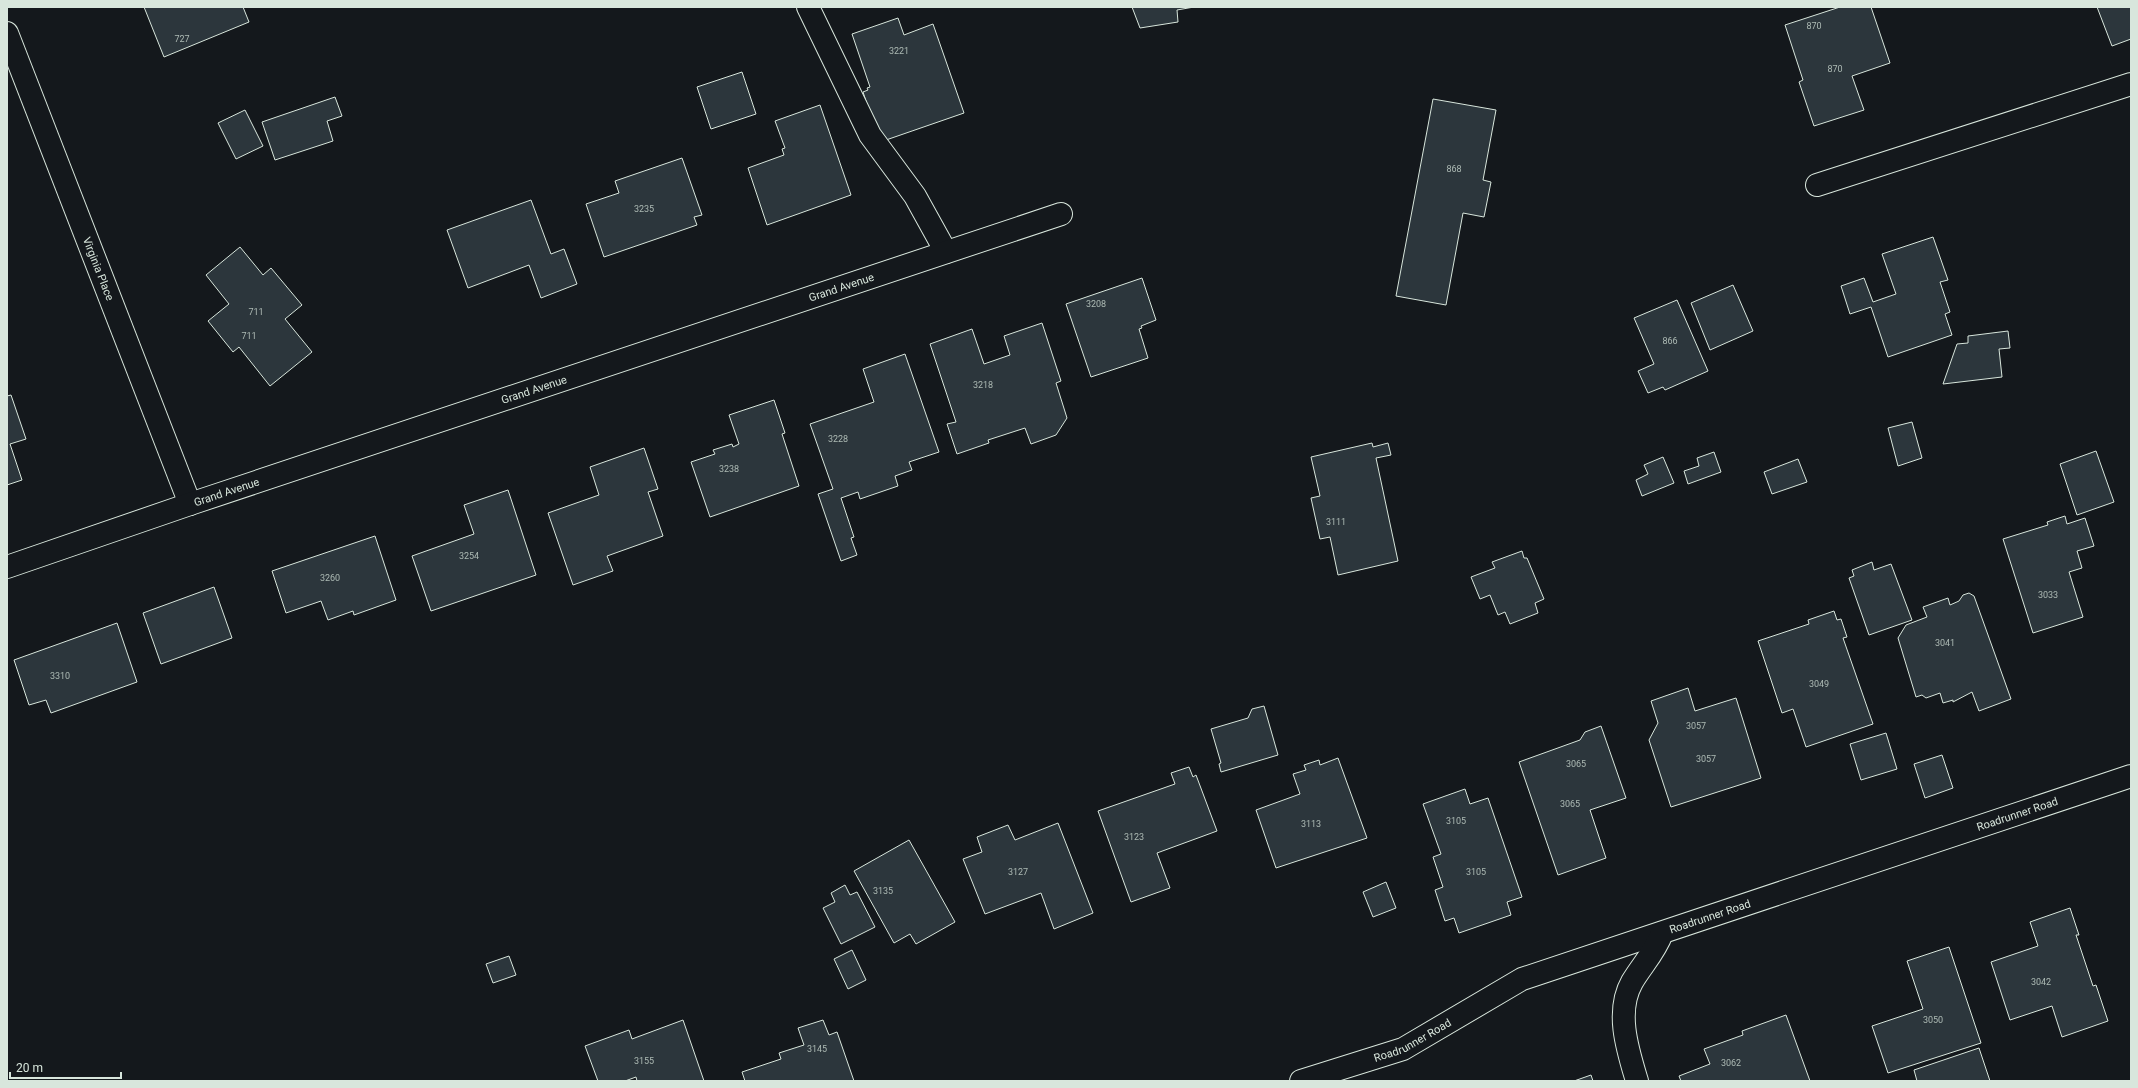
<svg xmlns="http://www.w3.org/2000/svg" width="2138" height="1088" font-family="Roboto,sans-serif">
<rect width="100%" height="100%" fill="#14181c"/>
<g fill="#2c363c" stroke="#d8e6dc">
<polygon points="144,7 243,7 249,22 164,57"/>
<polygon points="1132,7 1194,7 1177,10 1178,22 1140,28"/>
<polygon points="1840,7 1871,7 1890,63 1852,76 1864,110 1814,126 1799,82 1803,80 1785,25"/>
<polygon points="2097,7 2131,7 2131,39 2112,46"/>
<polygon points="898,18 904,35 933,24 964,113 886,140 879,140 863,92 868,90 867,88 870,87 852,34"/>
<polygon points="742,72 756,114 711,129 697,87"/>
<polygon points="335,97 342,116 327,121 333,141 275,160 262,122"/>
<polygon points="1433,99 1496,110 1483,180 1491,182 1484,217 1463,213 1446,305 1396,296"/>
<polygon points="820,105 851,195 767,225 748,168 784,155 782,149 785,148 775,121"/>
<polygon points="245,110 263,146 236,159 218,123"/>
<polygon points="682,158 702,215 694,217 697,225 604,257 586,204 619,193 615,181"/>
<polygon points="531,200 551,254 564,249 577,284 541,298 529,265 468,288 447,230"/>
<polygon points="1933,237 1948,280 1940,282 1950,312 1945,314 1952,335 1888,357 1871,307 1850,314 1841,286 1864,278 1873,302 1896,294 1882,254"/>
<polygon points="240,247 263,275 271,268 302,305 285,319 312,352 270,386 239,347 233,352 208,321 229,304 206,275"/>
<polygon points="1142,278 1156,320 1141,326 1142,328 1139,329 1148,358 1091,377 1066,304"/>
<polygon points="1733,285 1753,331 1710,350 1691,303"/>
<polygon points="1677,300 1708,371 1665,390 1663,387 1648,393 1638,371 1654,364 1634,318"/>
<polygon points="1042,323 1061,381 1056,383 1067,418 1056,435 1031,444 1025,428 988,440 989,443 957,454 947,424 956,422 930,344 972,329 984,364 1010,355 1004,336"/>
<polygon points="2008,331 2010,348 1999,349 2002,377 1943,384 1957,344 1968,343 1968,336"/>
<polygon points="905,354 939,452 909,462 912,470 895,476 898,486 860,499 858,492 841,498 854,537 851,538 857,555 841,561 818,494 833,489 810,424 874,402 863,369"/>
<polygon points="11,395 26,439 10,444 22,480 7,485 7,396"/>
<polygon points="774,400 785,433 782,434 799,486 710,517 691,462 715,454 713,450 732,444 733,447 739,444 729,415"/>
<polygon points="1912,422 1922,458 1898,466 1888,428"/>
<polygon points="1372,443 1373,447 1388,443 1391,455 1376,458 1398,561 1338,575 1330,537 1320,539 1311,498 1320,496 1311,457"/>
<polygon points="644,448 658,489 648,492 663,536 607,556 613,571 573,585 548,513 599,495 590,467"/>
<polygon points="2096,451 2114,502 2077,515 2060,464"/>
<polygon points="1714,452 1721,472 1688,484 1684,471 1699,466 1697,458"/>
<polygon points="1663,457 1674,483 1642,496 1636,480 1648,474 1644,465"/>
<polygon points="1798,459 1807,482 1772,494 1764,472"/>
<polygon points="508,490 536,575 431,611 412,556 474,534 464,505"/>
<polygon points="2065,516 2067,524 2085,518 2094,546 2077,551 2082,568 2069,572 2083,617 2033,633 2003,539 2048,525 2047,522"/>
<polygon points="375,536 396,600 354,615 353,611 328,620 321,601 286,613 272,571"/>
<polygon points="1522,551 1524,558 1527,558 1544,599 1535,603 1538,613 1510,624 1505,612 1498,615 1490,595 1480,599 1471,577 1495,568 1492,562"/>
<polygon points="1872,562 1874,570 1891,564 1912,620 1869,635 1849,578 1854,576 1852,570"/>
<polygon points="214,587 232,638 161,664 143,613"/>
<polygon points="1969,593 1974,596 2011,699 1979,711 1972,692 1953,702 1953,700 1943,703 1940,693 1926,698 1922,695 1916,697 1898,638 1906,625 1927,617 1923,607 1948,598 1950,605 1959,601 1963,595"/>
<polygon points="1834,611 1837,620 1841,619 1847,637 1843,638 1873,724 1806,747 1793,709 1782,713 1758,641 1809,624 1808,620"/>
<polygon points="117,623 137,682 51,713 46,700 29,705 14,660"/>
<polygon points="1688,688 1695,711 1736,698 1761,778 1671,807 1649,740 1658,723 1651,701"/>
<polygon points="1264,706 1278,755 1221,772 1219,764 1221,763 1211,729 1248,718 1252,709"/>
<polygon points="1601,726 1626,798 1590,810 1606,858 1558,875 1519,762 1580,740 1585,732"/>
<polygon points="1886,733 1897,769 1861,780 1850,744"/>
<polygon points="1942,755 1953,788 1925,798 1914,764"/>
<polygon points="1338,758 1367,838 1276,868 1256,810 1300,794 1293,774 1306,770 1304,765 1319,760 1320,765"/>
<polygon points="1189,767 1193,777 1196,775 1217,831 1157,853 1170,888 1131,902 1098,811 1175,784 1171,773"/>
<polygon points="1465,789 1470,804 1488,798 1522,897 1507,902 1511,915 1459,933 1454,918 1445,921 1435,890 1443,887 1433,857 1441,854 1423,804"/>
<polygon points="1058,823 1093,913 1054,929 1041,893 985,914 963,859 982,852 977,837 1008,825 1015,840"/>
<polygon points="909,840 955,922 916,944 910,934 894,943 854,871"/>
<polygon points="1386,882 1396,908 1373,917 1363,892"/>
<polygon points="845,885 850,895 857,892 875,927 841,944 823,908 835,902 831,893"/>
<polygon points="2070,908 2079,935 2076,935 2093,986 2096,985 2108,1021 2062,1037 2052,1006 2010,1020 1991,962 2038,946 2030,922"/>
<polygon points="1949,947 1981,1043 1888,1073 1872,1026 1923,1009 1907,961"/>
<polygon points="852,950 866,980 848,989 834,959"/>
<polygon points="509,956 516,975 493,983 486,964"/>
<polygon points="1786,1015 1810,1081 1681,1081 1679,1076 1710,1064 1704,1049 1743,1035 1742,1031"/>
<polygon points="683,1020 704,1081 637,1081 636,1077 625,1081 598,1081 585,1046 629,1030 632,1039"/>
<polygon points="823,1020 829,1035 837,1032 854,1081 745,1081 742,1072 781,1059 779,1053 804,1045 798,1028"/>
<polygon points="1979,1048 1990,1081 1917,1081 1914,1070"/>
<polygon points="1591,1075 1593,1081 1574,1081"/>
</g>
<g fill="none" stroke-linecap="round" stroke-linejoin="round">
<defs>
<g id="minor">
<polyline points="808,7 870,135 915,196 946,252"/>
<path id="s1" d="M 7,33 L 190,504"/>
<polyline points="1817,185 2131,84"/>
<path id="s2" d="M 7,567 L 190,504 L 1061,214"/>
<path id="s3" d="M 1301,1081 L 1403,1049 L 1522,979 L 2131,776"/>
<path d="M 1637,1081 C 1628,1051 1615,1012 1632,982 C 1642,965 1655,952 1662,933"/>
</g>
</defs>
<use href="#minor" stroke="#d8e6dc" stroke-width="24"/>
<use href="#minor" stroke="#14181c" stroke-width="22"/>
</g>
<g text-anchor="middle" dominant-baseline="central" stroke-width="3" stroke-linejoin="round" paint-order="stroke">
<g font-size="9" fill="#adbab4">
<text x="1814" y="26">870</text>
<text x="182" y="39">727</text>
<text x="899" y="51">3221</text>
<text x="1835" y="69">870</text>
<text x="1454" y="169">868</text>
<text x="644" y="209">3235</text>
<text x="1096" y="304">3208</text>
<text x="256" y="312">711</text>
<text x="249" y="336">711</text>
<text x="1670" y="341">866</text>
<text x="983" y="385">3218</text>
<text x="838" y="439">3228</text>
<text x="729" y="469">3238</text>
<text x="1336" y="522">3111</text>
<text x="469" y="556">3254</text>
<text x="330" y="578">3260</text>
<text x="2048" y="595">3033</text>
<text x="1945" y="643">3041</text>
<text x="60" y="676">3310</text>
<text x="1819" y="684">3049</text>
<text x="1696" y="726">3057</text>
<text x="1706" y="759">3057</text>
<text x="1576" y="764">3065</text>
<text x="1570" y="804">3065</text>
<text x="1456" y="821">3105</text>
<text x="1311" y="824">3113</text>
<text x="1134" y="837">3123</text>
<text x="1018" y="872">3127</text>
<text x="1476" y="872">3105</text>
<text x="883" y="891">3135</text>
<text x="2041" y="982">3042</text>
<text x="1933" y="1020">3050</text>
<text x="817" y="1049">3145</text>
<text x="644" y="1061">3155</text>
<text x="1731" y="1063">3062</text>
</g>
<g font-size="11" fill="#d8e6dc" stroke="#14181c">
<text stroke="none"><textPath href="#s1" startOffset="253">Virginia Place</textPath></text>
<text stroke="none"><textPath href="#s2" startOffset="880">Grand Avenue</textPath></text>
<text stroke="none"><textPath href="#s2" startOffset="556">Grand Avenue</textPath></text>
<text stroke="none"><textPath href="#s2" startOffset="232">Grand Avenue</textPath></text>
<text stroke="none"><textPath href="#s3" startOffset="767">Roadrunner Road</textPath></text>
<text stroke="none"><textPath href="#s3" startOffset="443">Roadrunner Road</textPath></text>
<text stroke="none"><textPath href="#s3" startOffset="119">Roadrunner Road</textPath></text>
</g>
</g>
<rect width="2138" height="1088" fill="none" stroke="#d8e6dc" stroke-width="16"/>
<path d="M10 1072v6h111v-6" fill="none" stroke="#d8e6dc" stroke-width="2"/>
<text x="16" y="1072" font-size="12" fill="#d8e6dc" stroke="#14181c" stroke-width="3" paint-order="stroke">20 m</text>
</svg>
